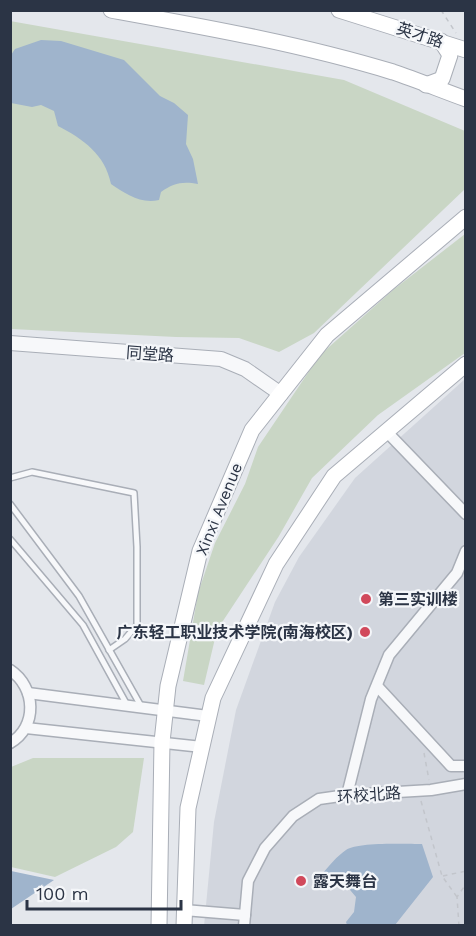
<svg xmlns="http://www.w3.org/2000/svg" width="476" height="936" font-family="'Work Sans','Noto Sans SC',sans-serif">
<rect width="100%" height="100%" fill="#e4e7ec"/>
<polygon fill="#d2d6de" points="465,379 465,925 204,926 214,822 236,710 275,602 299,557 355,478"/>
<g fill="#c9d6c5">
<polygon points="10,21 344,80 465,131 465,189 314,333 279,352 239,338 176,337 11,329"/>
<polygon points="465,234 465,353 378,415 312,478 279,536 217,630 204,685 183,681 198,593 215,543 245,484 258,447 320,355 393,290"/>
<polygon points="33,758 144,758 133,832 116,847 55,877 11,867 11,767"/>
</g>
<g fill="#9fb4cc">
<path d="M 41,40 L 61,41 L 124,60 L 160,96 L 174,103 L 188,115 L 186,144 L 193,159 L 198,184 C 183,181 173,183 161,192 L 159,200 C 140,204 126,194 111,184 C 105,154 83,139 58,126 L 54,111 L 41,105 L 32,107 L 11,103 L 11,55 L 15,49 Z"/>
<path d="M 422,844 L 433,877 L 395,925 L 347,925 L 346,922 L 354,912 L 356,897 L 345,884 L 337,883 L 330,885 L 322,874 C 329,866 337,856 346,850 C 357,842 406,844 422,844 Z"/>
<polygon points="11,871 54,880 11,909"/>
</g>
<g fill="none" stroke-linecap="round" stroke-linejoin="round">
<defs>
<g id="service">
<polyline points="10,478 32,472 134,493 137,547 137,625 125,639 109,650"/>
<polyline points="10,504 79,596 141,706"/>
<polyline points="10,539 83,625 127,705"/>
</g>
<g id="minor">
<polyline points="386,431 466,514"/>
<path d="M 10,670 C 36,687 38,727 10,743"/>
<polyline points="377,686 451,766 466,766"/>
<polyline points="28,693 208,716"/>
<polyline points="26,728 202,747"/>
<polyline points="347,795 371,699 389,655 457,573 466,551"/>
<polyline points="184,910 245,915"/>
<polyline points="244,926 248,881 265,848 293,816 319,799 347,795 431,790 466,784"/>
</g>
<polyline id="tertiary" points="10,343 221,359 245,369 281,394"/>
<g id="secondary">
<path d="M 111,10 C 205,27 301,44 393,72 C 417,80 441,90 466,99"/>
<polyline points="339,10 466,50"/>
<polyline points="426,85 442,79 450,55 441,41"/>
<polyline points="159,926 162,742 168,686 200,551 252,430 327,335 466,217"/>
<polyline points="184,926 188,808 213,698 276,564 334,476 466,364"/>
</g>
</defs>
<use href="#service" stroke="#a9aeb7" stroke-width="8"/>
<use href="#minor" stroke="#a9aeb7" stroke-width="13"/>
<use href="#tertiary" stroke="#a9aeb7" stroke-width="16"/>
<use href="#secondary" stroke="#a9aeb7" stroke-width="17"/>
<g stroke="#c2c5cb" stroke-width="1.5" stroke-dasharray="4.5 4.5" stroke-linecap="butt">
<polyline points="441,10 456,33"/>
<polyline points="424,753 429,780"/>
<polyline points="421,801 442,876 457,897"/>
<polyline points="443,876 466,871"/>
<polyline points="459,926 457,897 466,884"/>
</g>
<use href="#service" stroke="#f7f8fa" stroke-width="5"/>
<use href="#minor" stroke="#f7f8fa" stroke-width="10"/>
<use href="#tertiary" stroke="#f7f8fa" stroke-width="14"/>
<use href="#secondary" stroke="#fff" stroke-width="15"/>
</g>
<g fill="#d1495b" stroke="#f4f6f9" stroke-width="2">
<circle cx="366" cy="599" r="6"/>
<circle cx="365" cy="632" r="6"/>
<circle cx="301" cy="881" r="6"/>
</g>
<g text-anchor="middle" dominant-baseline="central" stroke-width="4.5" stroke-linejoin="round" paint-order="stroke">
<g font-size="16" fill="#2b3445" stroke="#f4f6f9">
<text transform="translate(420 35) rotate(18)">英才路</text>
<text transform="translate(150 354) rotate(4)">同堂路</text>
<text transform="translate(219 509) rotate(-68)">Xinxi Avenue</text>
<text transform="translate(369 795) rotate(-4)">环校北路</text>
</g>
<g font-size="16" font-weight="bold" fill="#2b3445" stroke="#f4f6f9" text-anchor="start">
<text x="378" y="599">第三实训楼</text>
<text x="353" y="632" text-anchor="end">广东轻工职业技术学院(南海校区)</text>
<text x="313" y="881">露天舞台</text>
</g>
</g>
<rect width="476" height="936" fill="none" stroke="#2b3445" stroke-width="24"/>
<path d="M27 900v9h154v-9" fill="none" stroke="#2b3445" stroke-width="3"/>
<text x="36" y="900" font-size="18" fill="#2b3445" stroke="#f4f6f9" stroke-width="4.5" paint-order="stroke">100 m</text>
</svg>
